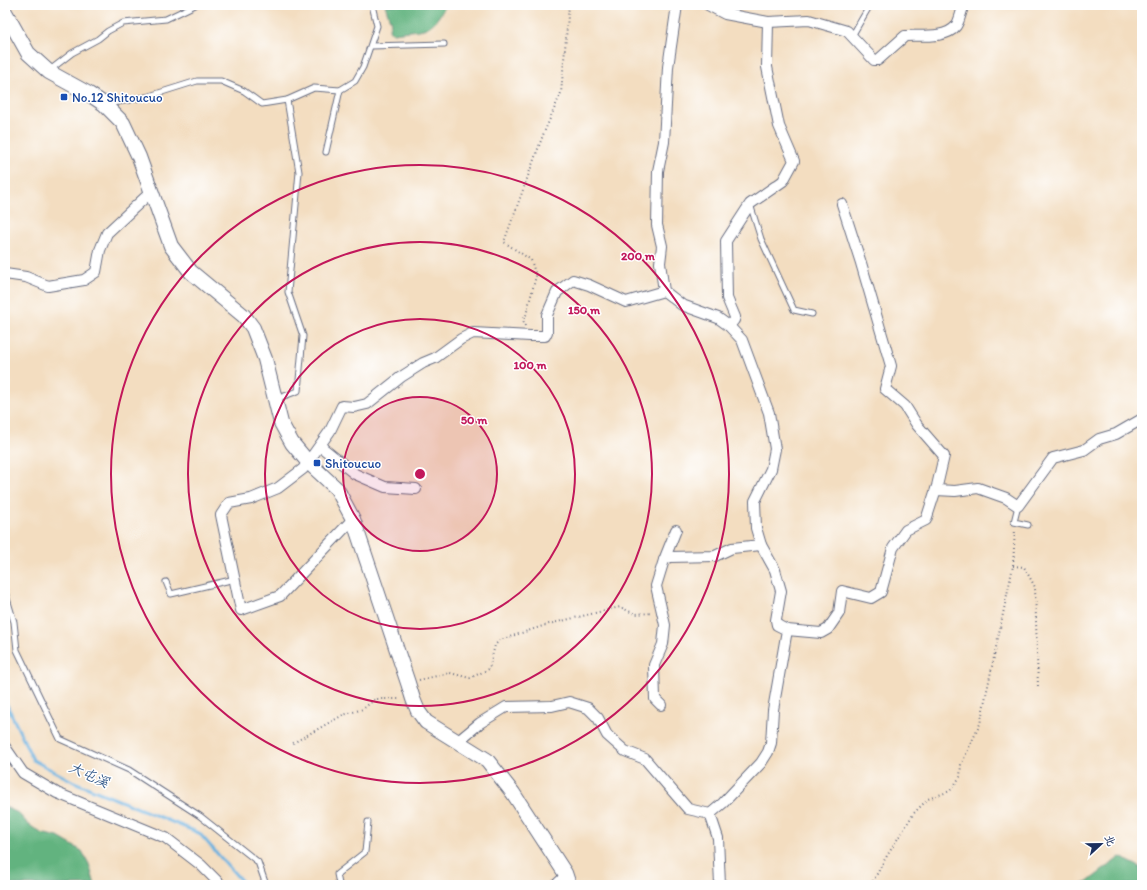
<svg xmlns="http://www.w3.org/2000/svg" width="1147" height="890" font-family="Itim,'LXGW WenKai TC',sans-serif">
<rect width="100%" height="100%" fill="#fff"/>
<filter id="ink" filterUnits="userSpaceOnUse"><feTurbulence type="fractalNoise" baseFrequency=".025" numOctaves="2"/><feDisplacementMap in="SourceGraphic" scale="8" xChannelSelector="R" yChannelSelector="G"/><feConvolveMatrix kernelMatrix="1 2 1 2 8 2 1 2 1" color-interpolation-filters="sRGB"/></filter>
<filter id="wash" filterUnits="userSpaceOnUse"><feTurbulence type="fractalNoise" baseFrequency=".012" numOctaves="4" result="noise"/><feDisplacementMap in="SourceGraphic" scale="16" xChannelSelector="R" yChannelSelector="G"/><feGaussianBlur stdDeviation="0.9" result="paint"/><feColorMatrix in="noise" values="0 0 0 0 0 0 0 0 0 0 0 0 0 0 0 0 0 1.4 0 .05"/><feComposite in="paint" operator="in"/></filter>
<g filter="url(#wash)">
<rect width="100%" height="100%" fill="#f3ddc0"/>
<g fill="#62b37f" stroke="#3e716e">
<path d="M 385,5 L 446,5 C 429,35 425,28 394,33 L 390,32 L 389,28 L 391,23 Z"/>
<polygon points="5,807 18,813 28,824 41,833 58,837 82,851 89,864 95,885 5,885"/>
<polygon points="1120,857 1140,867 1142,885 1080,885 1086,883"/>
</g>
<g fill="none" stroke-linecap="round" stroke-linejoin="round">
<polyline stroke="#67b1e0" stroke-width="3" points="5,630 5,701 33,760 74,782 199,833 245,885"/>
</g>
</g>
<g filter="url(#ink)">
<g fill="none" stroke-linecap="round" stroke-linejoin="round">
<defs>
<g id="lane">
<polyline points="852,36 870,5"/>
<polyline points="371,46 444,44"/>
<polyline points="50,70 72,53 98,39 108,31 123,23 166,19 195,5"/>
<polyline points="107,104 146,97 197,81 221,81 244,91 262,104 287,100 314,88 340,90 355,81 363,67 377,26 372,5"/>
<polyline points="326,152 340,90"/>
<polyline points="750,204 761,239 794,310 812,314"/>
<polyline points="276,399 298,391 303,336 288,292 299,172 287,100"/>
<polyline points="1018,506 1014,522 1028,525"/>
<polyline points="166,582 171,594 235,579"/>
<polyline points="5,592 14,622 17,650 60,739 129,770 200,816 258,862 266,885"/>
<polyline points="340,885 339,884 337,874 365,852 368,822"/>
<polyline points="552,885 564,874"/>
</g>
<g id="street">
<polyline points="677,5 668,67 664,142 658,171 657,225 662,246 660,263 664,291 682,305 718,318 729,326 742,340 769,413 775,449 771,469 755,501 756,528 761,545 775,570 781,591 776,620 777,625 787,630 773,710 771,743 768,752 761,763 723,803 710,814"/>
<path d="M 708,5 L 725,14 L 768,22 L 809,20 L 847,31 L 874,60 L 878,60 L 905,36 C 919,35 946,39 956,26 C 960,20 961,11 964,5"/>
<polyline points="5,274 26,277 48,286 84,280 96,272 100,250 107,233 151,192"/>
<polyline points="729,326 734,320 735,317 727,298 726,241 750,204 783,181 794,161 779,126 767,67 768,22"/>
<polyline points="320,446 355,474 385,487 416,489"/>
<polyline points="936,490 955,491 978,488 1006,498 1018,506 1053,458 1084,450 1099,439 1116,434 1142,419"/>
<polyline points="353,519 280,596 241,610 221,515 229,503 251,499 278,488 303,469 330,431 342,406 354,407 367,404 401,377 423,363 435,358 461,339 473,333 530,336 545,336 547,332 547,315 557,292 573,280 589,285 626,302 664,291"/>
<polyline points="664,560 676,530"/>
<polyline points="787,630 821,633 828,629 839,613 842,591 871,598 881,592 893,548 906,530 926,520 937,486 944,456 917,425 905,406 885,389 891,366 861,263 842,204"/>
<polyline points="661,705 655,699 654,665 663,644 665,625 656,586 664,560 670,557 715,556 732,548 761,545"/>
<polyline points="457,742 480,723 506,707 552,706 569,702 588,708 598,718 607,735 625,751 645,759 688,809 710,814 718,838 720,885"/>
<polyline points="5,747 23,773 57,793 166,838 201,865 221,885"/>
</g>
<polyline id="secondary" points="5,12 28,53 49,72 89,94 104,104 123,123 139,157 171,246 191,272 244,316 253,328 265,359 281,423 292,443 308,462 337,489 353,519 408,683 413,699 418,711 426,722 487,760 513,793 565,873 569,885"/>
</defs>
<use href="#lane" stroke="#676c80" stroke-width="7"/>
<use href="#street" stroke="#676c80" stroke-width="12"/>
<use href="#secondary" stroke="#676c80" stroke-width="16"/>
<g stroke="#676c80" stroke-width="2" stroke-dasharray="1 3" stroke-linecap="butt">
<polyline points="525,326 523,320 526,315 536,276 531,260 504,242 543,135 561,93 569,5"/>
<polyline points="1013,566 1024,567 1035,587 1038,688"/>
<polyline points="419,680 450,673 470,678 489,669 495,645 500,640 549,624 620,607 635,614 652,613"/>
<polyline points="293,743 343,715 363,709 375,699 400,699"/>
<polyline points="871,885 885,859 914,813 928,799 950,791 960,777 961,765 980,724 1013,566 1015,529"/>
</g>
<use href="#lane" stroke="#fff" stroke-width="5"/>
<use href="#street" stroke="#fff" stroke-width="10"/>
<use href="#secondary" stroke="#fff" stroke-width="14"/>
</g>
</g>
<circle cx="420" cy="474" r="77" fill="#c2185b" fill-opacity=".12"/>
<g fill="none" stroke="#c2185b" stroke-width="2">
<circle cx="420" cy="474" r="77"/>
<circle cx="420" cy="474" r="155"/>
<circle cx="420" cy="474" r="232"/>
<circle cx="420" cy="474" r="309"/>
</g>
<g fill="#1a4fb4" stroke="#fff" stroke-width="1.5">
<rect x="60" y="93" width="8" height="8" rx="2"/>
<rect x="313" y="459" width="8" height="8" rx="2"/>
</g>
<g text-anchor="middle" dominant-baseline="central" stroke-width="3" stroke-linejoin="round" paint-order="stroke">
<g font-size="13" fill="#164399" stroke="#fff" text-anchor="start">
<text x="72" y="97">No.12 Shitoucuo</text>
<text x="325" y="463">Shitoucuo</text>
</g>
<g font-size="14" font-style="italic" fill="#365c8c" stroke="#fff">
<text transform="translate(89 775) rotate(24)">大屯溪</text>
</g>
</g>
<circle cx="420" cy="474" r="6" fill="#c2185b" stroke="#fff" stroke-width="2"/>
<g font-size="12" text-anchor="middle" font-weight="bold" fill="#c2185b" stroke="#fff" stroke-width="3" stroke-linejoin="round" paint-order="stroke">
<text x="638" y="260">200 m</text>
<text x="584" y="314">150 m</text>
<text x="530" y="369">100 m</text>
<text x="474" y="424">50 m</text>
</g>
<rect width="1147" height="890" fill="none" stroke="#fff" stroke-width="20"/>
<g transform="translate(1101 844) rotate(68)" stroke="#ffffff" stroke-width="3" paint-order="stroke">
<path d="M0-3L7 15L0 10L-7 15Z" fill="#1b2f5e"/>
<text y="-6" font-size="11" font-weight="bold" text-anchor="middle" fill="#1b2f5e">北</text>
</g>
</svg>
